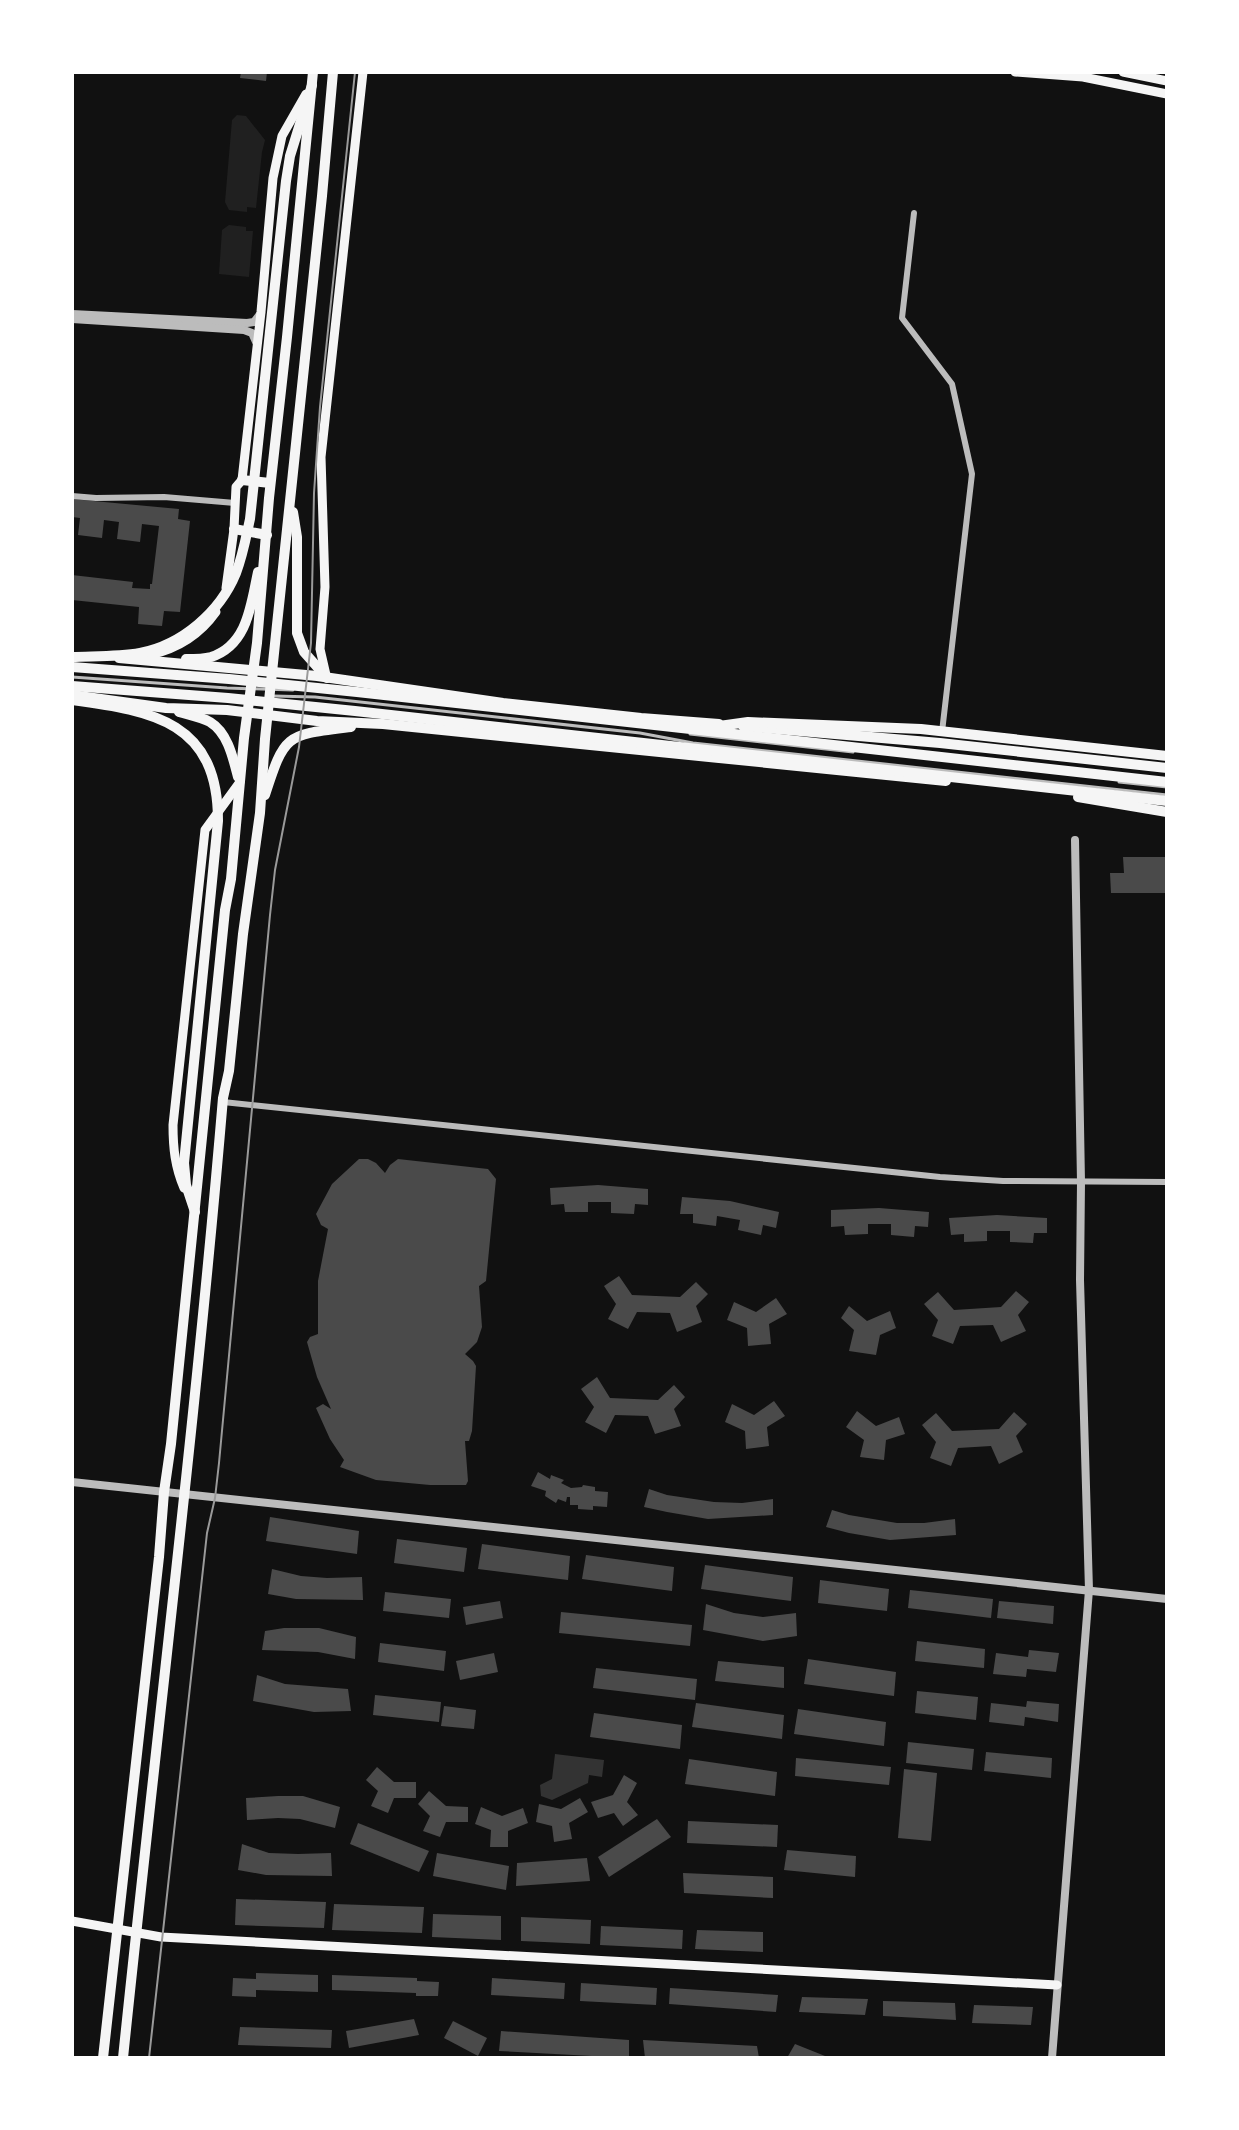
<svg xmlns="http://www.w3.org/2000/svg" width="1239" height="2130" font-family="'Zilla Slab',serif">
<rect width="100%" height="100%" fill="#111"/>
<g fill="#202020">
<polygon points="237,115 246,116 265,140 262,152 256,208 247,207 247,212 229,210 225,202 232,120"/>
<polygon points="229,225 246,227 246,231 253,231 249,277 219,274 222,230"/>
</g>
<polygon fill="#333" points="555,1754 604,1760 602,1777 589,1775 588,1783 552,1800 541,1796 540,1785 552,1779"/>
<g fill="#4a4a4a">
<polygon points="241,72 267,72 266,81 240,78"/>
<polygon points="72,499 179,509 178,519 190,521 180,612 164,611 162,626 138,624 139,607 72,600 72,575 133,582 132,588 150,589 150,584 152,584 159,526 142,524 140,542 117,539 119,522 104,520 102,538 78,535 80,518 72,517"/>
<polygon points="1123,857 1167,857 1167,893 1111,893 1110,873 1124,873"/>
<polygon points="359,1159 368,1159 376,1163 385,1173 390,1165 398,1159 488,1169 496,1179 486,1281 479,1286 482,1327 477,1342 465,1354 473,1361 476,1366 472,1431 469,1441 465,1441 468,1481 466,1485 430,1485 376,1480 340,1467 344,1460 330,1439 316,1408 323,1404 331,1409 317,1377 307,1342 310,1337 318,1334 318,1281 328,1229 321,1225 316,1214 332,1184"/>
<polygon points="598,1185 648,1189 648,1205 635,1204 634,1214 611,1213 611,1202 588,1202 588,1212 565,1212 564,1204 551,1205 550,1188"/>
<polygon points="682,1197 730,1201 779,1212 776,1228 763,1225 761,1235 738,1230 740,1220 717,1216 716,1226 693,1223 693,1214 680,1214"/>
<polygon points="879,1208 929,1212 928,1227 915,1226 914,1237 891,1235 891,1224 868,1224 868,1234 845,1235 844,1226 831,1227 831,1210"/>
<polygon points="997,1215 1047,1218 1047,1233 1034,1233 1033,1243 1010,1242 1010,1231 987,1231 987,1241 964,1242 964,1234 951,1235 949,1218"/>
<polygon points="619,1276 632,1295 680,1297 696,1282 708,1294 696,1306 702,1322 677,1332 670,1313 637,1312 628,1329 608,1319 616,1304 604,1286"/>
<polygon points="1016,1291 1029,1302 1018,1315 1026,1331 1001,1342 993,1325 960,1326 953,1344 932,1336 938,1320 924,1304 938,1292 954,1310 1001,1307"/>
<polygon points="776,1298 787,1314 769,1324 771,1344 748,1346 747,1328 727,1320 734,1302 756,1312"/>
<polygon points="849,1306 867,1321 890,1311 896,1328 880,1335 876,1355 849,1351 854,1330 841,1318"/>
<polygon points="597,1377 610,1398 658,1400 674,1385 685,1397 674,1409 681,1426 655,1434 648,1416 615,1415 606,1433 585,1422 594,1407 581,1389"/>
<polygon points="774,1401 785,1416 767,1427 769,1446 746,1449 745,1431 725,1422 732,1404 754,1415"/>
<polygon points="857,1411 876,1426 899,1417 905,1434 886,1440 884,1460 860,1457 864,1440 846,1427"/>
<polygon points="1014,1412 1027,1424 1016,1436 1023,1452 999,1464 991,1446 958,1448 951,1466 930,1458 936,1442 922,1425 936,1413 952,1431 999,1429"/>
<polygon points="538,1472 550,1479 551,1475 564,1480 561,1483 571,1488 582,1487 583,1485 595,1487 595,1491 608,1492 607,1507 593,1506 593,1510 578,1509 578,1505 570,1505 570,1497 567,1497 566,1502 558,1499 556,1503 545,1496 546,1491 531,1486"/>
<polygon points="649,1489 667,1495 714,1502 742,1503 773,1499 773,1515 708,1519 667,1512 644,1507"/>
<polygon points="832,1510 849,1515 897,1523 924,1523 955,1519 956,1535 890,1540 849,1533 826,1527"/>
<polygon points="270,1517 359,1531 357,1554 266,1541"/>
<polygon points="397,1539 467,1548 464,1572 394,1563"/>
<polygon points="482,1544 570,1556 568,1580 478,1569"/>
<polygon points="586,1555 674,1567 672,1591 582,1579"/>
<polygon points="705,1565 793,1577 791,1601 701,1589"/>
<polygon points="272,1569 301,1576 327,1578 362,1577 363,1600 296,1599 268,1594"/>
<polygon points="820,1580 889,1589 887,1611 818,1603"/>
<polygon points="910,1590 993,1599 991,1618 908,1608"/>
<polygon points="385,1592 451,1599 449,1618 383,1611"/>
<polygon points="500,1601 503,1618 466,1625 463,1607"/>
<polygon points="999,1601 1054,1606 1053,1624 997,1618"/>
<polygon points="706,1604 734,1613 763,1617 796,1613 797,1636 763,1641 703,1630"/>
<polygon points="561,1612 692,1625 690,1646 559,1633"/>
<polygon points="284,1628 319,1628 356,1637 355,1659 318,1652 262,1650 265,1631"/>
<polygon points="917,1641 985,1649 984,1668 915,1661"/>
<polygon points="380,1643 446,1651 444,1671 378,1662"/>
<polygon points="1029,1650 1059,1653 1056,1672 1027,1669 1026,1677 993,1674 996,1653 1028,1657"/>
<polygon points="494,1653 498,1672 460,1680 456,1661"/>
<polygon points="808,1659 896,1672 894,1696 804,1684"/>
<polygon points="718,1661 784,1667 784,1688 715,1681"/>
<polygon points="596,1668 697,1679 695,1700 593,1688"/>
<polygon points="257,1675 285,1684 348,1689 351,1711 314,1712 253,1701"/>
<polygon points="917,1691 978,1697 976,1720 915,1713"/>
<polygon points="375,1695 441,1702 439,1722 373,1715"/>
<polygon points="1027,1701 1059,1704 1058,1722 1025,1717 1024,1726 989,1722 991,1703 1026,1707"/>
<polygon points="696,1703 784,1715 782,1739 692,1727"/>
<polygon points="444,1706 476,1710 474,1729 441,1726"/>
<polygon points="798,1709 886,1722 884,1746 794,1734"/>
<polygon points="594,1713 682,1725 680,1749 590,1737"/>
<polygon points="908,1742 974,1749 972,1770 906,1763"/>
<polygon points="986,1752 1052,1758 1051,1778 984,1771"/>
<polygon points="796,1758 891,1767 889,1785 795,1776"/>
<polygon points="689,1759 777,1772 775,1796 685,1784"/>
<polygon points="377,1767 394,1782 416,1782 416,1798 394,1798 388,1813 371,1806 378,1791 366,1780"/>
<polygon points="904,1769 937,1773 931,1841 898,1838"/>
<polygon points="624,1775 637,1783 627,1802 638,1815 623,1826 614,1813 598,1818 591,1802 613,1795"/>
<polygon points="429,1791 446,1806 468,1807 468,1822 446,1822 440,1837 423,1831 430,1816 418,1804"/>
<polygon points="278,1796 303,1796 340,1807 335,1828 300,1819 278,1818 247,1820 246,1798"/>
<polygon points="580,1798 588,1812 569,1823 572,1839 554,1842 552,1826 536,1822 539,1804 561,1809"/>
<polygon points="481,1807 502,1816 523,1808 528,1823 508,1831 508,1847 490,1847 491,1830 475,1824"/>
<polygon points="657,1819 671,1837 609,1877 598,1857"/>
<polygon points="688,1821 778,1825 777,1847 687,1843"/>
<polygon points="358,1823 429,1851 419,1872 350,1844"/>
<polygon points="242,1844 269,1853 298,1854 331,1853 332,1876 266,1875 238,1870"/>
<polygon points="787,1850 856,1856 855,1877 784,1870"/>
<polygon points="437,1853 509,1866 506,1890 433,1876"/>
<polygon points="587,1858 590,1881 516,1886 517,1863"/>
<polygon points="683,1873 773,1877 773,1898 684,1893"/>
<polygon points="236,1899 326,1902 324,1928 235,1925"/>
<polygon points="334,1904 424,1907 422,1933 332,1930"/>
<polygon points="433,1914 501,1916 501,1940 432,1937"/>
<polygon points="521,1917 591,1920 590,1944 521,1941"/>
<polygon points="601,1926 683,1930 682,1949 600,1945"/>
<polygon points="697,1930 763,1932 763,1952 695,1949"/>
<polygon points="256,1973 318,1975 318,1992 256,1990 256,1997 232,1996 233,1978 256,1979"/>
<polygon points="332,1975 417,1978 417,1981 439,1982 438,1996 416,1996 416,1993 332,1990"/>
<polygon points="492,1978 565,1983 564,1999 491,1995"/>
<polygon points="581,1983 657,1988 656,2005 580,2001"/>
<polygon points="670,1988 778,1995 776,2012 669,2004"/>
<polygon points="802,1997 868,1999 865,2015 799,2012"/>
<polygon points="883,2001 955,2003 956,2020 883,2016"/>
<polygon points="974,2005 1033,2007 1031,2025 972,2023"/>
<polygon points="414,2019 419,2035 349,2048 346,2031"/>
<polygon points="453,2021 487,2038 478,2056 444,2038"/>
<polygon points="240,2027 332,2030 331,2048 238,2045"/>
<polygon points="501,2031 629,2040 629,2058 499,2051"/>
<polygon points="643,2040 757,2046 759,2058 645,2058"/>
<polygon points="795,2044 830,2058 787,2058"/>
</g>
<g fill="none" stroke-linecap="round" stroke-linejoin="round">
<g stroke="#bcbcbc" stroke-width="3">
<polyline points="72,677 227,688 293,690"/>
<polyline points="273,696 315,697 640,733 693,743 1167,795"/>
<polyline points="690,734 853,752"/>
<polyline points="1119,782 1167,787"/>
</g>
<g stroke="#bcbcbc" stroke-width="6">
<polyline points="914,213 902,318 952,384 972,474 942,732"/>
<polyline points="72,496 96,498 164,497 235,503"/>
<polyline points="223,1102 940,1177 1003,1181 1167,1182"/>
</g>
<g stroke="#bcbcbc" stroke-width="8">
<polyline points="72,314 247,323 254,322 261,313"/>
<polyline points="72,319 244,330 252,333 256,342"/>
<polyline points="72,1482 1167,1599"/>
<polyline points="1052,2058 1089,1590 1080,1280 1081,1182 1075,840"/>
</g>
<g stroke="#f5f5f5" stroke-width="9">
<polyline points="1015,72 1083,77 1167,94"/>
<polyline points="1123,72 1167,81"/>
<polyline points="226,588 234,529 236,487 242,480 261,312 273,178 282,136 306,94"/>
<path d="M 150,655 C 177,649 199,636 216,612"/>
<polyline points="326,675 320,649 325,587 321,457 363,72"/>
<path d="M 184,1188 C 175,1167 173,1148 173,1125 L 205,830 L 240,782"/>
<polyline points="72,1921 161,1937 1057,1985"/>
</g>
<g stroke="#f5f5f5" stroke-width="10">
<polyline points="242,480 270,483"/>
<polyline points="293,512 297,537 297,633 304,652 327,678"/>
<polyline points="234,529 267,535"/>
<polyline points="119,658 317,676 503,703 641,718 719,724"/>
<path d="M 186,659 C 194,659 203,659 211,657 C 248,645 251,604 258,572"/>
<polyline points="72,695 166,708 227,710 317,721 383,724 946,781"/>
<path d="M 179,712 C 189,715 201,717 210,722 C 228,733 233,758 238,777"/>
<polyline points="743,726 940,743 1167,768"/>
<path d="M 265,795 C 285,733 286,735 351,727"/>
<polyline points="103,2058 159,1557 164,1492 171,1444 225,910 231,879 244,738 257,643 269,498 287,337 313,72"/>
<path d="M 123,2058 C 156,1738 196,1419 223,1098 L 229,1071 L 243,934 L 260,813 L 265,739 L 322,196 L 333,72"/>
</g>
<g stroke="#f5f5f5" stroke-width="10">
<path d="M 72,657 C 94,656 118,657 140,653 C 182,645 220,612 236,573 C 243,555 246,537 250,519 L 286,181 L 290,156 L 312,85"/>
<polyline points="72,667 229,679 357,692 1167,782"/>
<polyline points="72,686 228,698 355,711 1167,801"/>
<path d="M 72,700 C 154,711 218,722 218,821 L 184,1163 L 186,1185 L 195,1212"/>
<polyline points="712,727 748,722 921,729 1167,756"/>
<polyline points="1078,797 1167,812"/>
</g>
<polyline stroke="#9a9a9a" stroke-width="2" points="149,2058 207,1533 215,1498 219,1463 270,915 275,870 299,747 311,643 314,493 320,407 355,72"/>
</g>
<rect width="1239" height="2130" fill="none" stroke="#ffffff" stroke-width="148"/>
</svg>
